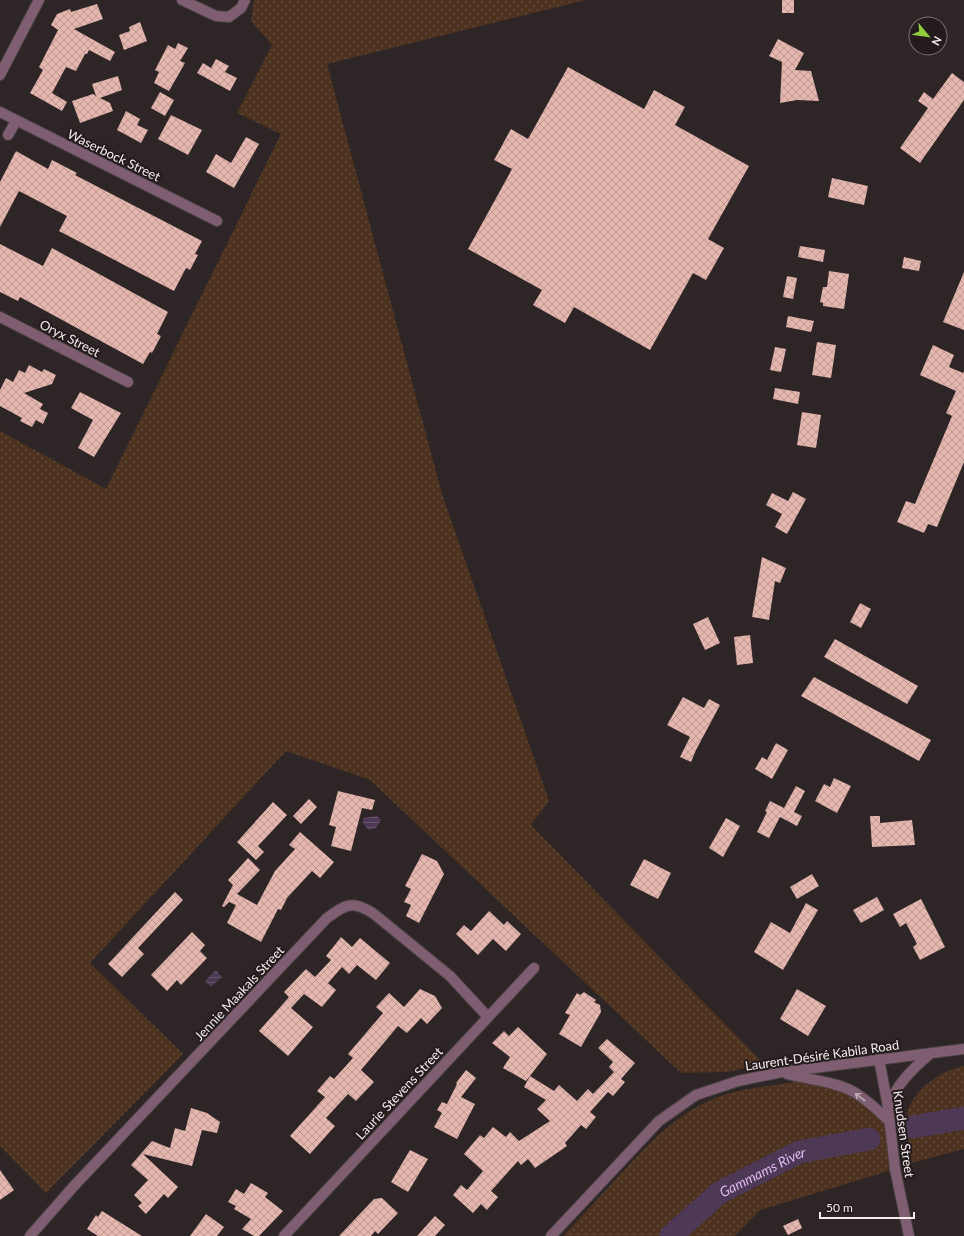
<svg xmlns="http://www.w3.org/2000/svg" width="964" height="1236" font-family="Lato,sans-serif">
<defs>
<pattern id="grass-dots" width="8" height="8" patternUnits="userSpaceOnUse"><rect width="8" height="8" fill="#4c321f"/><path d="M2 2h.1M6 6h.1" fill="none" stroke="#665040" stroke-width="1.8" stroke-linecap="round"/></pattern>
<pattern id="water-rules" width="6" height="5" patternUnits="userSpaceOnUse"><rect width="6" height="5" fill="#4d3855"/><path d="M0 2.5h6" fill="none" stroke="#67556e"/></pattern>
<pattern id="building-cross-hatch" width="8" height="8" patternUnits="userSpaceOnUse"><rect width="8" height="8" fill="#e4b6ae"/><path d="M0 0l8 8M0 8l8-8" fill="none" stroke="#bd9a94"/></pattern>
</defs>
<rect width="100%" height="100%" fill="#2e2526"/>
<g fill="url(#grass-dots)">
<polygon points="254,0 586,0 327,64 442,494 549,801 531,825 764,1064 728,1072 681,1073 370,780 286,751 90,963 183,1054 46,1193 0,1146 0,431 106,489 281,134 237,113 272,45 251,21"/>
<path d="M 964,1066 L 964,1149 L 911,1163 C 910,1153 905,1117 908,1110 C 917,1087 941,1071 964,1066 Z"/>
<path d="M 808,1079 L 845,1088 L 890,1122 L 895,1169 L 760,1210 L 735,1236 L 563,1236 C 582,1216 600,1196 619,1176 C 650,1142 681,1108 727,1094 C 753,1086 781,1086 808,1079 Z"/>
</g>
<g fill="url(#water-rules)">
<polygon points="377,816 381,820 376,828 368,830 363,823 363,818"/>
<polygon points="216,970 222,977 211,987 205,981"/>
</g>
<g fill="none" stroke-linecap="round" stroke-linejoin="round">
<g stroke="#4d3855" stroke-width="23">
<polyline points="912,1127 964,1118"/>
<path id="s1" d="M 671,1236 L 719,1193 L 799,1152 L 869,1139"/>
</g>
</g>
<g fill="url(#building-cross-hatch)">
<rect x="782" y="0" width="12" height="13"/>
<polygon points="97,4 103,19 74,29 115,52 110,61 89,50 87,54 85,54 76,71 66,67 52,93 67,102 62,111 30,93 43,70 39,67 58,30 51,25 57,14 70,9 71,12"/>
<polygon points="140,22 147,41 124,50 119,35 130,31 129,27"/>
<polygon points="778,39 804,53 795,70 811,71 819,101 797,100 780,103 782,62 769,56"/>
<polygon points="178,43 188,48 180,61 185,63 169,91 154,83 159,72 155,70 168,45 175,49"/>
<polygon points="216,59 229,66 225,72 237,78 230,91 197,73 203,63 211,68"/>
<polygon points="568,67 644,109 654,90 685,107 675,125 749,166 708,239 724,248 706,280 693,273 650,350 574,307 565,323 533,305 542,290 468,249 512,169 494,160 511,129 528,139"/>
<polygon points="952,73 964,82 964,100 920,163 900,148 928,108 918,101 924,92 933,99"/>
<polygon points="118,76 122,90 100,98 110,103 113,111 80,123 72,101 93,94 96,96 92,84"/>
<polygon points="160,92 174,100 165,116 151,108"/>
<polygon points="126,111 140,119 137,125 148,130 141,143 117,130"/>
<polygon points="171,115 202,130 188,155 158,139"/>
<polygon points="246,137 259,144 234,188 206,172 216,154 231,163"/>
<polygon points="16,151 48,169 52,160 77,173 75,175 202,241 195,254 198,255 190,270 186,268 174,291 59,231 67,216 19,191 0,227 0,182"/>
<polygon points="832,178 868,186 864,205 828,197"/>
<polygon points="0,244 43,266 52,248 168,312 157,334 161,336 152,353 150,352 143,364 20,297 18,301 0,292"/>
<polygon points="800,246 825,250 823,262 798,257"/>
<polygon points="904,257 921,261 919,271 902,268"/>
<polygon points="829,271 849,274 844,309 823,306 823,303 820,302 823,287 827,287"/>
<polygon points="964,272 964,330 943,322"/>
<polygon points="787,276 797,278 793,299 783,297"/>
<polygon points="788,316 814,321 811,332 786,327"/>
<polygon points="817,342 836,345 831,378 812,375"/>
<polygon points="933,345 954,355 949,367 963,373 964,371 964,462 937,527 928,524 924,533 897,522 906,501 915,504 952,416 946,413 956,391 920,375"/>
<polygon points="775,347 786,349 781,372 770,370"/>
<polygon points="29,365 42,372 44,369 56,375 52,384 24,393 43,404 40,409 48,413 43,424 36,420 32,427 20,421 22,418 0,406 0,390 6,378 13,382 19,370 25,373"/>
<polygon points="775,388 800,392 798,404 773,399"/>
<polygon points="80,392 121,413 94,457 78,448 93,420 71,408"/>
<polygon points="802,412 821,415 816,448 797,445"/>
<polygon points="793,492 806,499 787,534 775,527 782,514 766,505 772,493 788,501"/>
<polygon points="762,557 786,568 780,583 775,581 769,620 752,617"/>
<polygon points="860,603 871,609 861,628 850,622"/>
<polygon points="708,617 720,643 705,650 693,624"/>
<polygon points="750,635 753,663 737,665 734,637"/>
<polygon points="835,639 918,686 907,704 824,657"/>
<polygon points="814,677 931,740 919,761 801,696"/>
<polygon points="683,697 704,708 709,699 720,705 696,750 691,762 680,757 690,737 667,725"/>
<polygon points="776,743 788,750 772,779 755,769 762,757 767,760"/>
<polygon points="834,778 851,786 837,813 815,801 824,784 830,787"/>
<polygon points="796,786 805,791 794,812 802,816 797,826 780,817 769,838 757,832 767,812 765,811 770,801 784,808"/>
<polygon points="338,791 375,800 372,810 362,808 351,851 331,846 336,827 329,825"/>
<polygon points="309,799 317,807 301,824 293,816"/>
<polygon points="273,802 287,815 258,846 264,852 256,860 237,842"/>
<polygon points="870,816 880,816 880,823 912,820 915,845 872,847"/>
<polygon points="726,818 740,826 723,857 709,848"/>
<polygon points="300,832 334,862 320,878 312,871 287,898 281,910 278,909 261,942 227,923 236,905 229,902 224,907 222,906 233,885 228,880 248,858 260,870 237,894 257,905 275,871 295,849 289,845"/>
<polygon points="422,854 437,861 444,874 419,923 406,916 411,905 404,902 411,889 405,886"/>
<polygon points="644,859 671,873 658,899 630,885"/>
<polygon points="812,874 819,886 797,899 790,887"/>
<polygon points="175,892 183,900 138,948 144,954 122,977 108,964"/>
<polygon points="877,897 884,910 861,923 853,910"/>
<polygon points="921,899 945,947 920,960 913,947 917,944 906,923 900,927 893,914"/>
<polygon points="806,903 818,910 783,970 754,952 771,922 790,933"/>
<polygon points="489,911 504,925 507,921 521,934 506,951 493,939 478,955 456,934 464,925 471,931"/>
<polygon points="192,932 205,945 200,951 207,958 181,985 177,980 167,991 151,975"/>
<polygon points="341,937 352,947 360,938 390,963 376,980 357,965 349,974 342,967 328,983 336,990 322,1007 304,994 291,1008 313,1027 288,1056 259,1031 289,997 284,992 306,969 315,977 331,960 326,956"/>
<polygon points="420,989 435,996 442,1008 427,1024 421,1018 407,1033 398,1026 361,1070 374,1082 356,1101 348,1094 326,1118 335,1126 310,1154 290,1136 325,1097 317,1091 330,1076 334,1079 353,1058 348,1054 383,1013 376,1007 389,993 404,1007"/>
<polygon points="797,989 826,1006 808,1036 780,1019"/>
<polygon points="584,992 596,1000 594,1002 600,1005 601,1012 581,1047 559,1034 570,1015 565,1013 577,993 580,995"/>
<polygon points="518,1027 547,1054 526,1081 503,1068 510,1057 492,1043 504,1031 509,1036"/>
<polygon points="607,1039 635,1063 621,1079 625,1082 613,1096 608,1092 590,1112 596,1117 586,1129 581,1125 565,1143 567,1146 535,1168 528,1159 521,1165 518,1161 491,1191 498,1197 487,1210 481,1204 473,1213 453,1195 461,1185 467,1190 483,1171 464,1154 480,1135 484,1138 493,1127 506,1137 510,1132 519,1141 550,1121 537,1109 546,1100 524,1087 530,1076 554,1091 559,1085 577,1101 588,1089 593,1094 614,1072 609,1067 613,1062 598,1048"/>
<polygon points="466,1070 476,1078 461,1097 475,1104 457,1139 434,1127 442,1113 437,1110 442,1102 447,1104 457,1084 456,1083"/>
<polygon points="191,1108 207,1113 220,1122 217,1133 202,1130 192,1166 143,1154 178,1187 168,1198 164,1194 146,1214 138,1206 142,1203 134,1195 148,1180 131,1165 152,1141 170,1148 175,1128 185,1131"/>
<polygon points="410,1150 428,1159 408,1192 391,1182"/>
<polygon points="0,1170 14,1190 0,1200"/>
<polygon points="251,1183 268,1193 265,1197 283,1211 259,1236 254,1236 242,1229 251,1219 234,1209 236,1206 228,1202 236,1189 244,1194"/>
<polygon points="382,1198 398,1213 378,1234 375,1231 371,1236 339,1236 374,1199"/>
<polygon points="102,1211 142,1236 98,1236 87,1229 96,1215 98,1217"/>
<polygon points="206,1214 224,1227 217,1236 190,1236"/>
<polygon points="435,1216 445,1225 435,1236 417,1236"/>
<polygon points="798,1219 802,1228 788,1235 783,1226"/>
</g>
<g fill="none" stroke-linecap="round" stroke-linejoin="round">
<defs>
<g id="minor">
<polyline points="182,0 216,16 229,17 241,8 245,0"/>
<polyline points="0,75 39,0"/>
<polyline points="0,112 217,221"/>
<polyline points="8,135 16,121"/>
<polyline points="0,317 128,382"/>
<polyline points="879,1059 888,1107 895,1169 909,1236"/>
<path d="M 30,1236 L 73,1187 L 327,918 C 346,904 353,900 374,914 L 450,976 L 487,1016"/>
<polyline points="284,1236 534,968"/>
</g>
<g id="tertiary">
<path d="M 787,1074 C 809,1080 834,1081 854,1092 C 867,1100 879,1111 890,1122"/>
<path d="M 888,1107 C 897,1084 911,1070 930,1054"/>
<polyline points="551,1236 659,1121 696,1095 738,1081 782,1072 964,1049"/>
</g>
</defs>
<use href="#minor" stroke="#4a4142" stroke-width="12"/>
<use href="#tertiary" stroke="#4a4142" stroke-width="12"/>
<use href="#minor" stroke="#7f5e72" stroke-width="10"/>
<use href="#tertiary" stroke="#7f5e72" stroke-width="10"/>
</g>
<defs><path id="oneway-shaft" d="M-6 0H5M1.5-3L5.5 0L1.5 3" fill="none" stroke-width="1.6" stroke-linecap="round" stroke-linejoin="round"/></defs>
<use stroke="#bfadb7" href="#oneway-shaft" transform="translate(860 1097) rotate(-144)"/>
<g text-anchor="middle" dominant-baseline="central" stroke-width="4" stroke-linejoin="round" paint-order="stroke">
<g font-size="13" fill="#f4eeef" stroke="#241b1d">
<text transform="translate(114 155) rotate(26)">Waserbock Street</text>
<text transform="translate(70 338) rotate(27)">Oryx Street</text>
<text transform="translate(239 993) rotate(-47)">Jennie Maakals Street</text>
<text transform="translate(822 1055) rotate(-8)">Laurent-Désiré Kabila Road</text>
<text transform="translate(399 1093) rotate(-47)">Laurie Stevens Street</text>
<text transform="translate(904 1134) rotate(82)">Knudsen Street</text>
</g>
<g font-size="14" font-style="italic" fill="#e1baef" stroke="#241b1d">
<text stroke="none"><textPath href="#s1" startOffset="113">Gammams River</textPath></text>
</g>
</g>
<g transform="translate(928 36) rotate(119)"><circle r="19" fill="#241b1d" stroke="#776f71"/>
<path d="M0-3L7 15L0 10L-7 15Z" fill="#92cd3e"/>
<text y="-6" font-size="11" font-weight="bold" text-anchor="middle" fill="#f4eeef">N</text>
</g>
<path d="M820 1212v6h94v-6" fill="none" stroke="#f4eeef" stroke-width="2"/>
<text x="826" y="1212" font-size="12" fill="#f4eeef" stroke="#241b1d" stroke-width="3" paint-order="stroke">50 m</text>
</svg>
